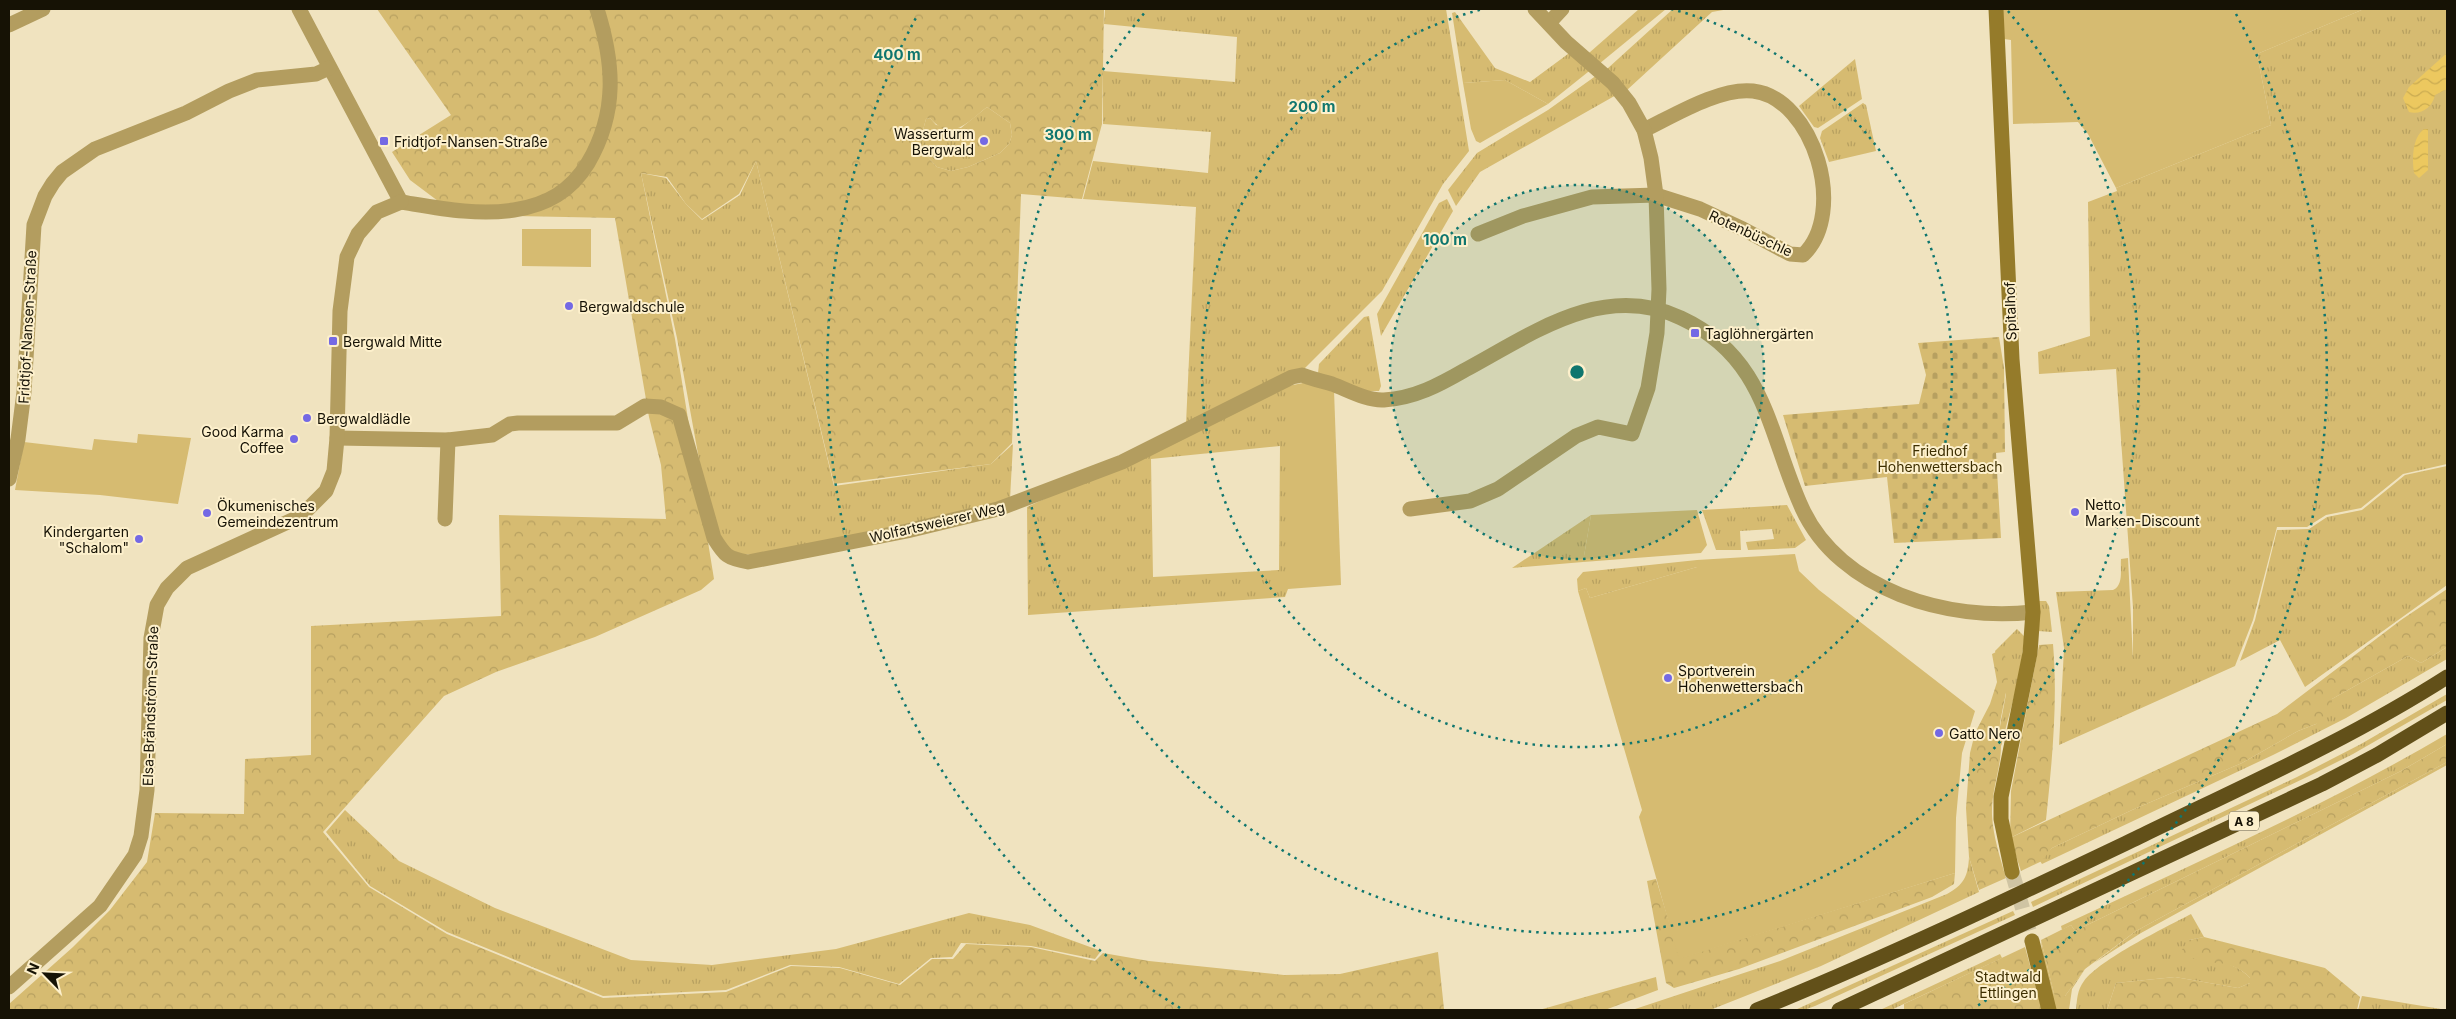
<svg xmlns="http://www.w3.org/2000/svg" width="2456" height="1019" font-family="Inter,sans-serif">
<defs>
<pattern id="grass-tufts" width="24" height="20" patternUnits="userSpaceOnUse" patternTransform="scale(1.25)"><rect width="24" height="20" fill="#d6bb71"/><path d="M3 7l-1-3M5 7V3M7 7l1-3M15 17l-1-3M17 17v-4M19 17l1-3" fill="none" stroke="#b7a060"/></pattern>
<pattern id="forest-crowns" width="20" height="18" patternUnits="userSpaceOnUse" patternTransform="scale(1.25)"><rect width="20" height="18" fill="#d6bb71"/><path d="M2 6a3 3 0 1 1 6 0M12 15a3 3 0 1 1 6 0" fill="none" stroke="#b7a060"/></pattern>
<pattern id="cemetery-stones" width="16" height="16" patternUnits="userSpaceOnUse" patternTransform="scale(1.25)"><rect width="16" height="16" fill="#d6bb71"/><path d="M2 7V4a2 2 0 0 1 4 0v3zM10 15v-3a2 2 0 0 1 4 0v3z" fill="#b7a060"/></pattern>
<pattern id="water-waves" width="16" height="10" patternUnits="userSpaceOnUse" patternTransform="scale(1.25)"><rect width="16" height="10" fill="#ecc85f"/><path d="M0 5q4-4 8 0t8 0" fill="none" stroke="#caab51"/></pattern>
</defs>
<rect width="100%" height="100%" fill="#f0e3bf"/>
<g fill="url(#grass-tufts)" fill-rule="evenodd">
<polygon points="1105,9 1446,9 1469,151 1443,184 1382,291 1304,369 1186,424 1196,207 1083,199 1093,161 1208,173 1211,132 1103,124 1103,71 1235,82 1237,37 1104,24"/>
<polygon points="1639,9 1666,9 1599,64 1589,53"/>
<polygon points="1673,9 1729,9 1712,12 1627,90 1607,69"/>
<path d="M 2364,9 L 2447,9 L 2447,464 L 2403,474 L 2361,508 L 2326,515 L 2307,527 L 2277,527 L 2253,620 L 2235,666 L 2059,745 L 2064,648 L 2056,592 L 2113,590 C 2124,585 2120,569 2121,559 L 2128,558 L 2133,659 L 2133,608 L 2116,369 L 2039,374 L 2038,352 L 2090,336 L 2088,202 L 2117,191 L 2116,188 L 2271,125 L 2257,54 Z"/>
<polygon points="1455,12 1495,68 1530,82 1572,51 1593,68 1548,104 1505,80 1463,83 1452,13"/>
<polygon points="1855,59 1862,99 1818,128 1814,127 1799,106"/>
<polygon points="1597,75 1618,94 1480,172 1456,206 1448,190 1477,153 1548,110"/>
<polygon points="1863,103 1866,105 1876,151 1829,162 1820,138 1822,131"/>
<polygon points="987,107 1010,123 1012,135 1009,144 1000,153 968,167 951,171 937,167 922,151 920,141 926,119 930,118 936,125 961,128"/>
<polygon points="756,161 834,486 991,464 1013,444 1010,499 931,519 755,555 740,554 729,549 719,533 706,498 677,338 641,173 666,178 686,204 702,220 740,195"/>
<polygon points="1447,199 1453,211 1381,336 1377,314 1439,203"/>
<polygon points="1369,316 1381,386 1379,391 1367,391 1318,373 1319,364 1364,317"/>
<path d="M 1288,386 L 1288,589 L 1285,597 L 1028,615 L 1027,507 ZM 1280,446 L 1279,570 L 1153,577 L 1151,459 Z"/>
<polygon points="2447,466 2447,585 2305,687 2280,640 2240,661 2255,620 2277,530 2309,529 2327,517 2362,510 2405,475"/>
<polygon points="1787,505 1806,540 1795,548 1748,550 1746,542 1774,539 1772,529 1740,531 1741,550 1716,550 1702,510"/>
<polygon points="1591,515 1583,562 1512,568"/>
<polygon points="1697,560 1697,567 1590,598 1586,588 1578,591 1577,579 1583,572"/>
<polygon points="2038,601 2046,601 2049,606 2052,632 2038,631"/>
<polygon points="2017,629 2024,636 2024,640 2020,674 2001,746 1999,732 2006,694 1995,651"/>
<polygon points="2447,647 2447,659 2346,718 2273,755 2042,864 2040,861 2052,848 2132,810 2242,763 2298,731 2316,724 2332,699 2408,656 2421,663"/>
<polygon points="2447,694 2447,700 2353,754 2307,777 2033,907 2031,902 2297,777 2361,744"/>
<path d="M 2447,734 L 2447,744 L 2401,771 L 2075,931 L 2071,925 L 2062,930 L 2061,926 C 2191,865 2323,807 2447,734 Z"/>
<polygon points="2447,762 2447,765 2141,933 2094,963 2136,931"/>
<polygon points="345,810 399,861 495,908 631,960 712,965 836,949 969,913 1030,925 1101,951 1095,959 1031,946 961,943 952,957 931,958 899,984 839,967 790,965 726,990 603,996 447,932 370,886 326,832"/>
<path d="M 1969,857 L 1979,892 L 1821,966 L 1710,1010 L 1632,1010 L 1780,961 L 1947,894 C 1964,885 1968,876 1969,857 Z"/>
<polygon points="2013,911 2015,915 1815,1006 1804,1010 1795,1010"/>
<path d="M 2191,914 L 2204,937 L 2189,940 L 2191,957 C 2212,962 2234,960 2250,978 L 2250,983 L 2238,988 L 2175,977 L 2116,983 L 2107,1010 L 2076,1010 C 2077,1000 2077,990 2084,981 C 2099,960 2166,927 2191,914 Z"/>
<polygon points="2041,940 2054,994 2065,996 2085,969 2072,989 2069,1010 2054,1010 2044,971"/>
<polygon points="2000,954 2002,958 1891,1010 1880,1010"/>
<polygon points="2362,996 2447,1010 2358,1010"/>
</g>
<g fill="url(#forest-crowns)" fill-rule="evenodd">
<path d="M 377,9 L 1104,9 L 1102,124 L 1082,199 L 1021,194 L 1012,443 L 991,464 L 834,484 L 756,161 L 739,194 L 702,219 L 686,204 L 667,177 L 641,173 L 675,339 L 714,579 L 701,590 L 595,637 L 496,672 L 444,696 L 323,832 L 369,887 L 447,934 L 603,998 L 726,992 L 791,966 L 840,968 L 900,985 L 932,959 L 953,959 L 966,944 L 1031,947 L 1095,961 L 1103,953 L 1149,961 L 1284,975 L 1340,974 L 1438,952 L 1444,1009 L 1448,1010 L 9,1010 L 9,1004 L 73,947 L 110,910 L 147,862 L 155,813 L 244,814 L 245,759 L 311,755 L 311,626 L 501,616 L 499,515 L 666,519 L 661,465 L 649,417 L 615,218 L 516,216 L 442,204 L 410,180 L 392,152 L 451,115 ZM 987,107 L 1010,123 L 1012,135 L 1009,144 L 1000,153 L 968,167 L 951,171 L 937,167 L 922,151 L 920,141 L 926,119 L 930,118 C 951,143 968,122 987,107 Z"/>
<polygon points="2447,589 2447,647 2421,663 2408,656 2332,699 2332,711 2330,715 2316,724 2298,731 2242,763 2132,810 2052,848 2042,861 2021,871 2010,838 2277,714 2401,620"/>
<path d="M 2053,644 C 2058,703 2052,761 2046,820 L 2010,838 L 2011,791 L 2039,645 Z"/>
<path d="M 2002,649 C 2015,672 2003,700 2000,724 C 1999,732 2002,739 2001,746 C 2001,769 1991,791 1992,815 C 1993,836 2000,857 2006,878 L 1979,890 L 1969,857 L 1966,808 L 1970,753 L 1975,733 L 1990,704 L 1997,682 L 1992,654 Z"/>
<polygon points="2447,744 2447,762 2136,931 2085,969 2065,996 2061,998 2054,994 2041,940 2071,925 2075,931 2401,771"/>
<polygon points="1955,873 1954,884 1932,897 1739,969 1674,988 1666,983 1647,881 1656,879 1680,958"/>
<path d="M 2204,937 L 2325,968 L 2360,997 L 2357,1010 L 2107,1010 L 2116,983 L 2175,977 L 2238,988 L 2250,983 L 2250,978 C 2230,955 2200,969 2181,951 L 2189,940 Z"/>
<polygon points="2025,947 2042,1010 1904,1010 1904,1004"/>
<polygon points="1656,977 1658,990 1605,1010 1539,1010"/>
</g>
<polygon fill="url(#cemetery-stones)" points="1999,337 2004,368 2005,452 1996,453 2001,538 1894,543 1887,477 1805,486 1783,415 1919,404 1926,375 1918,343"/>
<g fill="#d6bb71">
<polygon points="2003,9 2364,9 2257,54 2271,125 2116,188 2088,134 2078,122 2013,124 2011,40 2004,39"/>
<polygon points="1505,80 1548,104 1480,143 1476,141 1471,129 1463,83"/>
<polygon points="522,229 591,229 591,267 522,266"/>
<polygon points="1303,383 1334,390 1341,585 1288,589 1288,386"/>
<polygon points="138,434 191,438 178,504 100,495 15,490 24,442 92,450 94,439 137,443"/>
<polygon points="1697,510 1707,545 1701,553 1583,562 1591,515"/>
<polygon points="1795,554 1799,571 1819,590 1975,711 1962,753 1956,818 1955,873 1679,959 1639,817 1642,810 1578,591 1586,588 1590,598 1697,567 1697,560"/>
</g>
<g fill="url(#water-waves)">
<path d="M 2447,53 L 2447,89 L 2435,95 C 2432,108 2421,115 2409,112 L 2403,98 L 2409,87 Z"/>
<path d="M 2424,129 L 2428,129 L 2428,170 L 2419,178 L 2414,173 C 2412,159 2412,138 2424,129 Z"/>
</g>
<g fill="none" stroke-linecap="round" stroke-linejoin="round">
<polyline stroke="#cfc4a3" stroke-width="15" stroke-dasharray="15 8" stroke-linecap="butt" points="2012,872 2032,941"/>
<g stroke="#b39d5f" stroke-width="15">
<polyline points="299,9 401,202"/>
<polyline points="1549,23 1562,9"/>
<polyline points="9,25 43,9"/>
<path d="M 401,202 C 438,208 477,216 514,210 C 547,205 571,191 588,163 C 618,112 614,63 597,9"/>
<path d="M 1478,234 L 1523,216 L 1592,197 L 1656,195 L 1700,209 L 1743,229 L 1790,254 L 1803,255 C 1848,213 1814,98 1753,91 C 1720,87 1673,116 1644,130"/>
<path d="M 337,438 L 448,440 L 492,435 L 510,424 L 518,423 L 617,423 L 645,406 L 661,407 L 679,415 L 714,538 C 725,556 727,558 748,562 L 907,531 L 998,509 L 1122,462 L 1292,377 L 1302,375 C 1312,379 1322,381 1332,384 C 1348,390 1367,401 1384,400 C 1415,398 1439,385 1465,370 C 1532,334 1603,281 1681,318 C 1767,358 1768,434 1802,508 C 1840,591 1949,622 2033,612"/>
<polyline points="9,479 18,439 24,392 34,225 45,196 53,183 62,172 95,149 186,113 229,91 257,80 316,74 329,68"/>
<polyline points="1410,509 1470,501 1498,489 1576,436 1598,427 1632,434 1648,388 1657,333 1659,289 1656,195 1651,158 1644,130 1629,103 1613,83 1566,42 1535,9"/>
<polyline points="445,519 448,440"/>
<polyline points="9,987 100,906 135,855 141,836 147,790 151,638 157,605 167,588 187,568 301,516 326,491 334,471 337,438 340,311 347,257 358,234 377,212 401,202"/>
</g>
<g stroke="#957b2a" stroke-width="15">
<polyline points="1996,9 2012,359 2033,612 2030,653 2001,797 2001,819 2012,872"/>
<polyline points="2032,941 2049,1010"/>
</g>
<g stroke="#625019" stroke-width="15">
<path d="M 1757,1010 C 1888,957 2015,896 2143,835 C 2246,785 2350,739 2447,677"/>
<polyline points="1839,1010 2322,784 2377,755 2447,713"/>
</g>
</g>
<circle cx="1577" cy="372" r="187" fill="#0f766e" fill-opacity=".12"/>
<g fill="none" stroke="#0f766e" stroke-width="2.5" stroke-dasharray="2.5 5">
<circle cx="1577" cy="372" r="187"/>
<path d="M1671 9A375 375 0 1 1 1483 9"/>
<path d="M2008 11A562 562 0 1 1 1146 11"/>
<path d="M1180 1008A750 750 0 0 1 918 14M2236 14A750 750 0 0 1 1974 1008"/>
</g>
<g fill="#7469e4" stroke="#fdf0cc" stroke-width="2">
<rect x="379" y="136" width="10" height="10" rx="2.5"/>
<circle cx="984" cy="141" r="5"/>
<circle cx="569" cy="306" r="5"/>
<rect x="1690" y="328" width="10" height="10" rx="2.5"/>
<rect x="328" y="336" width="10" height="10" rx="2.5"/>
<circle cx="307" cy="418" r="5"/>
<circle cx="294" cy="439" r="5"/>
<circle cx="2075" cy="512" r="5"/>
<circle cx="207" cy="513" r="5"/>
<circle cx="139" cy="539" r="5"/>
<circle cx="1668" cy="678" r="5"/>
<circle cx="1939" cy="733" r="5"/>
</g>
<g text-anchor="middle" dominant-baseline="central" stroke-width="4" stroke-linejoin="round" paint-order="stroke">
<rect fill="#fdf0cc" stroke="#5b5541" stroke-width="1" x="2229" y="811.5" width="30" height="19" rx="4"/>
<g font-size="12" font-weight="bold" fill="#161205">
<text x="2244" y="821">A 8</text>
</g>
<g font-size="14" fill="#161205" stroke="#fdf0cc" text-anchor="start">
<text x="974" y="133" text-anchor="end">Wasserturm<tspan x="974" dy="16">Bergwald</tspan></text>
<text x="394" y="141">Fridtjof-Nansen-Straße</text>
<text x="579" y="306">Bergwaldschule</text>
<text x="1705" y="333">Taglöhnergärten</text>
<text x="343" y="341">Bergwald Mitte</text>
<text x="317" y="418">Bergwaldlädle</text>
<text x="284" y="431" text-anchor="end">Good Karma<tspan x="284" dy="16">Coffee</tspan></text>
<text x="2085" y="504">Netto<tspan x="2085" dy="16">Marken-Discount</tspan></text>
<text x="217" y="505">Ökumenisches<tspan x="217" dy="16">Gemeindezentrum</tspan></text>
<text x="129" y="531" text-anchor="end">Kindergarten<tspan x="129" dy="16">"Schalom"</tspan></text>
<text x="1678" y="670">Sportverein<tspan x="1678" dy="16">Hohenwettersbach</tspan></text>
<text x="1949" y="733">Gatto Nero</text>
</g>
<g font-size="14" fill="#161205" stroke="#fdf0cc">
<text transform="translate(1751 233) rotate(25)">Rotenbüschle</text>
<text transform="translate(2010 311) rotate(-92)">Spitalhof</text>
<text transform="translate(27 327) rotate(-87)">Fridtjof-Nansen-Straße</text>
<text transform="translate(937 522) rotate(-13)">Wolfartsweierer Weg</text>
<text transform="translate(150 706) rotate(-88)">Elsa-Brändström-Straße</text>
</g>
<g font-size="14" fill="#3d2e00" stroke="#fdf0cc">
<text x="1940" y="450">Friedhof<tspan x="1940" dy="16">Hohenwettersbach</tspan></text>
<text x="2008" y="976">Stadtwald<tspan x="2008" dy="16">Ettlingen</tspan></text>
</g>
</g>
<circle cx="1577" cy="372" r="8" fill="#0f766e" stroke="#fdf0cc" stroke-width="2.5"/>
<g font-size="15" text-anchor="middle" font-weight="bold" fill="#0f766e" stroke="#fdf0cc" stroke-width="4" stroke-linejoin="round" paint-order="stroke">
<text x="897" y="60">400 m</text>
<text x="1312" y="112">200 m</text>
<text x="1068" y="140">300 m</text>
<text x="1445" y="245">100 m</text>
</g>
<rect width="2456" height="1019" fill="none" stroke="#161205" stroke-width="20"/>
<g transform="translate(45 974) rotate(294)" stroke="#fdf0cc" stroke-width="4" paint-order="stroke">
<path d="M0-4L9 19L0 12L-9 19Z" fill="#161205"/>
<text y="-8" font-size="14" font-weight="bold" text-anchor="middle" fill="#161205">N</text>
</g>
</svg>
